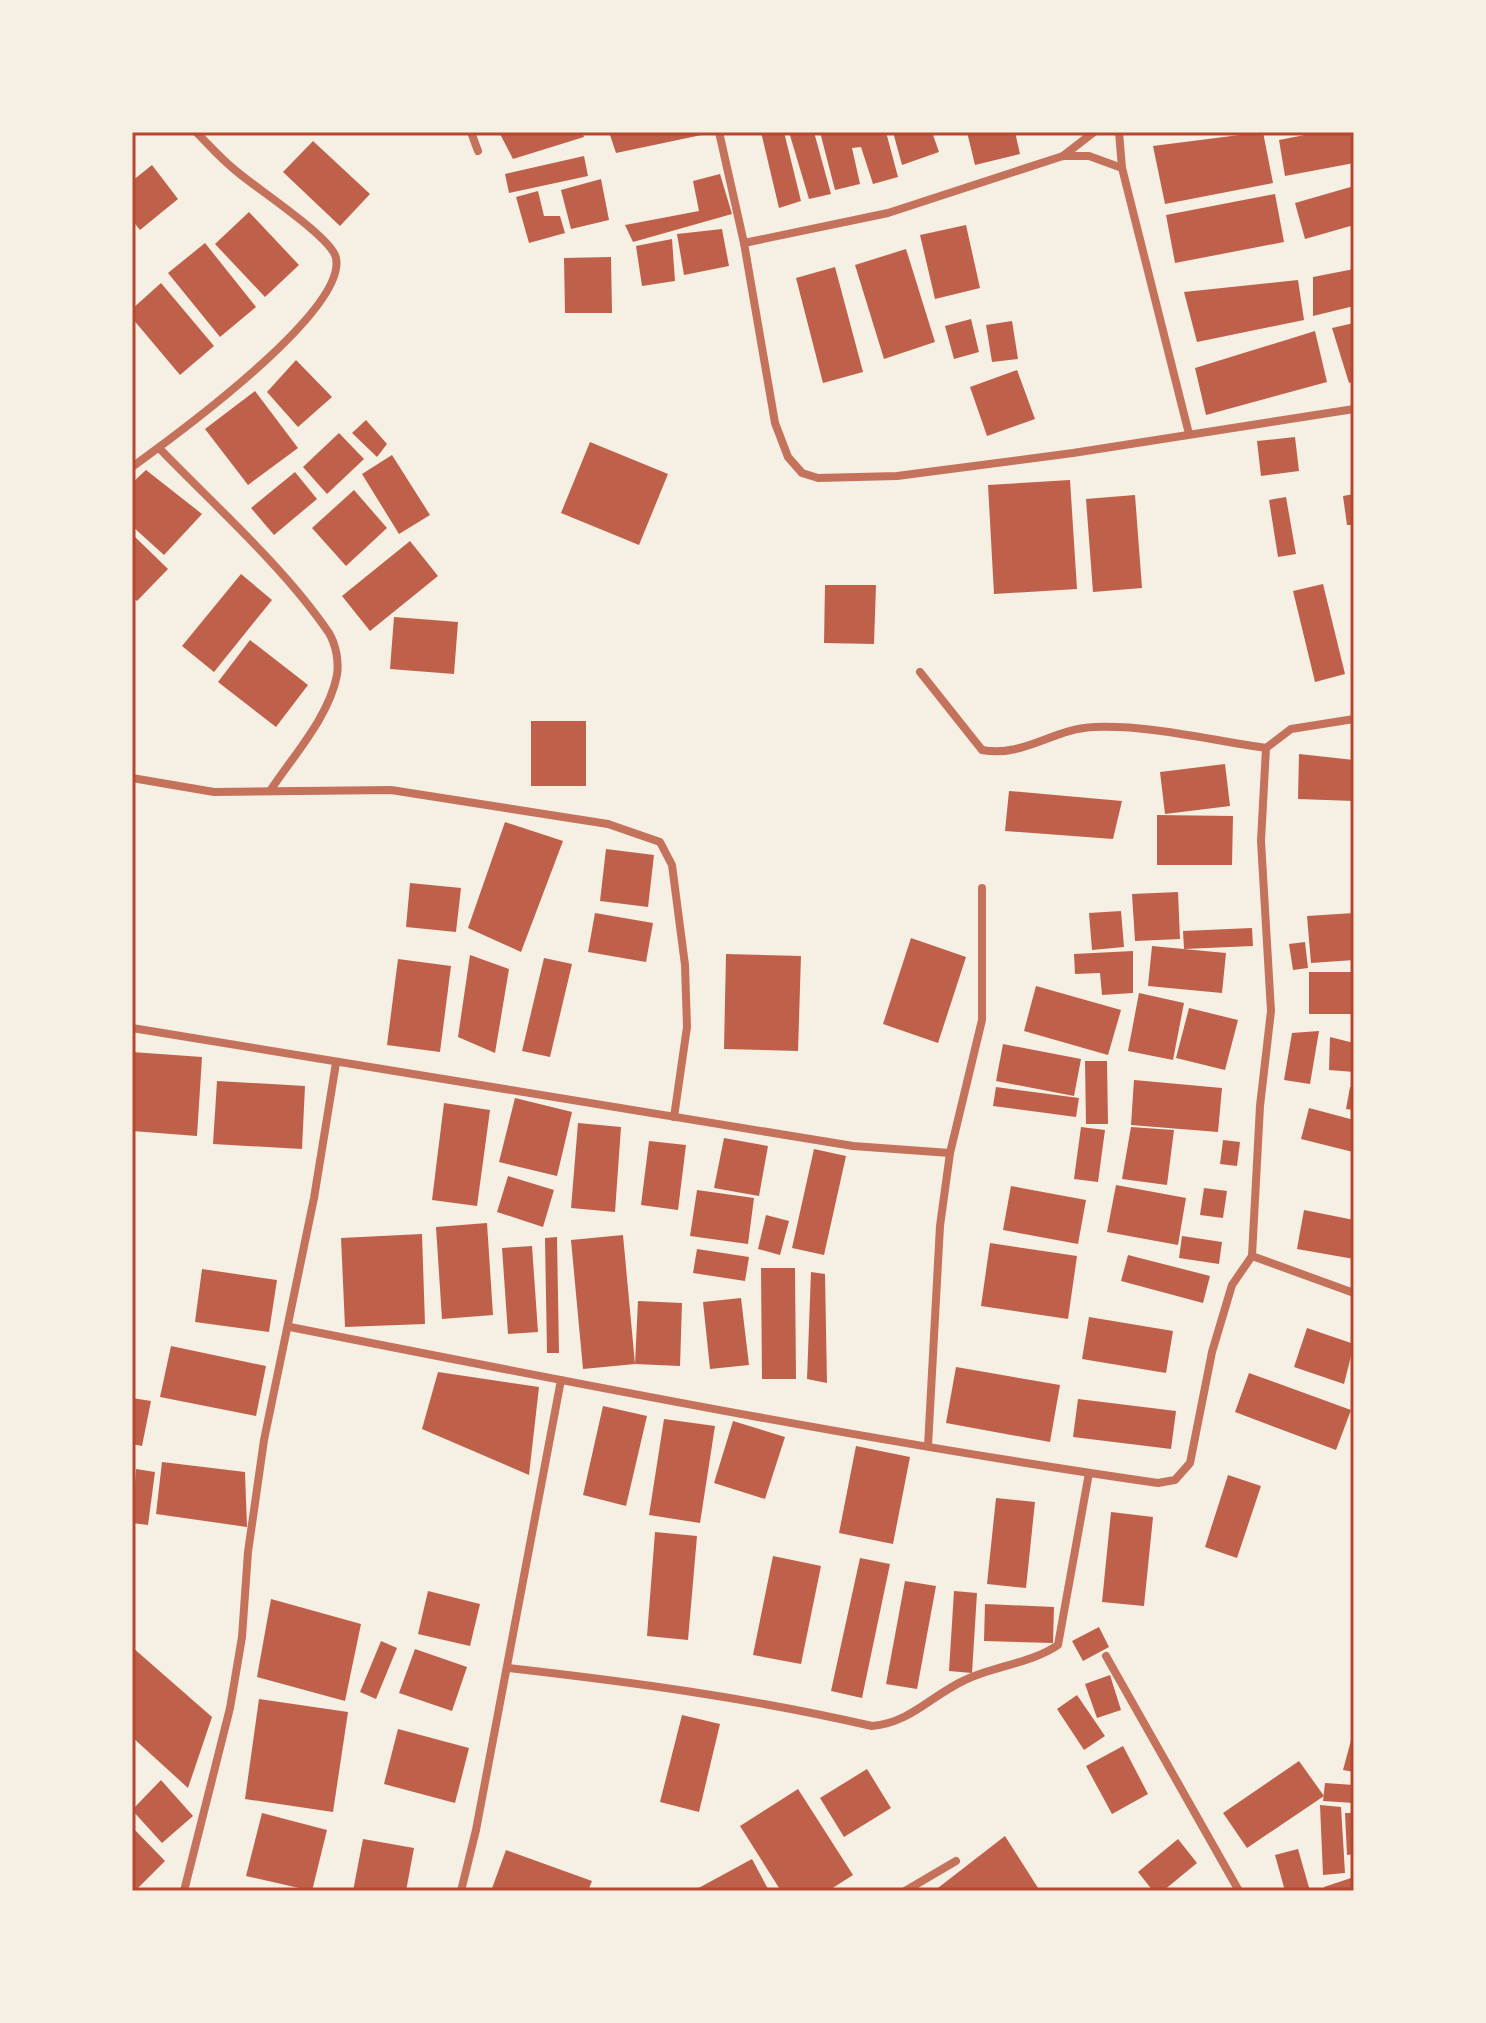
<svg xmlns="http://www.w3.org/2000/svg" width="1486" height="2023" font-family="'Source Sans 3',sans-serif">
<rect width="100%" height="100%" fill="#f6efe4"/>
<g fill="#bf614a">
<polygon points="499,132 582,132 584,137 513,159"/>
<polygon points="609,132 710,132 711,133 616,153"/>
<polygon points="761,132 784,132 801,201 779,208"/>
<polygon points="789,132 814,132 831,194 809,199"/>
<polygon points="820,132 886,132 898,177 873,184 861,147 852,148 860,184 835,190"/>
<polygon points="893,132 932,132 939,152 902,165"/>
<polygon points="967,132 1015,132 1020,154 975,165"/>
<polygon points="1263,132 1273,183 1165,204 1153,146"/>
<polygon points="1320,132 1354,132 1354,163 1285,176 1279,140"/>
<polygon points="313,141 370,194 340,226 283,172"/>
<polygon points="584,156 588,176 509,193 505,174"/>
<polygon points="152,165 178,199 140,230 132,220 132,181"/>
<polygon points="720,174 732,214 633,242 625,225 699,211 693,181"/>
<polygon points="601,179 609,220 571,229 561,190"/>
<polygon points="1354,186 1354,225 1305,239 1295,203"/>
<polygon points="538,191 544,216 560,216 565,233 529,243 516,197"/>
<polygon points="1275,194 1284,242 1175,263 1166,215"/>
<polygon points="249,212 299,265 265,297 215,244"/>
<polygon points="966,225 980,288 935,299 920,235"/>
<polygon points="722,229 729,266 684,275 677,234"/>
<polygon points="672,239 675,281 642,286 636,246"/>
<polygon points="205,243 256,307 220,337 168,273"/>
<polygon points="906,249 935,342 884,359 855,265"/>
<polygon points="611,257 612,313 565,313 564,258"/>
<polygon points="835,267 863,372 823,383 796,278"/>
<polygon points="1354,269 1354,306 1313,316 1313,277"/>
<polygon points="1298,280 1304,320 1197,342 1184,292"/>
<polygon points="161,283 214,346 180,375 132,318 132,309"/>
<polygon points="971,319 979,352 954,359 945,326"/>
<polygon points="1012,321 1018,359 992,362 986,325"/>
<polygon points="1354,323 1354,381 1349,383 1332,328"/>
<polygon points="1315,331 1327,382 1206,415 1195,368"/>
<polygon points="296,360 332,397 298,427 267,392"/>
<polygon points="1017,370 1035,419 987,436 970,387"/>
<polygon points="255,391 298,448 248,485 205,429"/>
<polygon points="366,420 387,444 377,457 352,433"/>
<polygon points="339,433 364,459 327,494 303,467"/>
<polygon points="1295,437 1299,471 1261,476 1257,441"/>
<polygon points="590,442 668,474 639,545 561,513"/>
<polygon points="392,455 430,515 399,534 362,474"/>
<polygon points="146,470 202,514 164,555 132,526 132,483"/>
<polygon points="295,472 317,499 274,535 251,508"/>
<polygon points="1070,480 1077,589 994,594 988,485"/>
<polygon points="354,490 387,528 346,566 312,528"/>
<polygon points="1354,494 1354,525 1347,525 1343,496"/>
<polygon points="1135,495 1142,588 1093,592 1086,499"/>
<polygon points="1286,497 1296,554 1278,557 1269,500"/>
<polygon points="132,534 168,569 137,601 132,597"/>
<polygon points="410,541 438,576 370,631 342,596"/>
<polygon points="241,574 272,600 214,672 182,646"/>
<polygon points="1323,584 1345,674 1315,682 1293,591"/>
<polygon points="825,585 876,585 874,644 824,643"/>
<polygon points="394,617 458,622 454,674 390,669"/>
<polygon points="250,640 308,685 276,727 218,682"/>
<rect x="531" y="721" width="55" height="65"/>
<polygon points="1299,754 1354,760 1354,801 1298,799"/>
<polygon points="1225,764 1230,806 1165,814 1160,772"/>
<polygon points="1009,791 1122,801 1113,839 1005,831"/>
<polygon points="1157,815 1233,816 1232,865 1157,865"/>
<polygon points="505,822 563,841 521,952 468,928"/>
<polygon points="606,849 654,855 648,907 600,901"/>
<polygon points="410,883 461,888 456,932 406,927"/>
<polygon points="1178,892 1180,939 1135,941 1132,894"/>
<polygon points="1121,911 1124,947 1092,950 1089,913"/>
<polygon points="595,913 653,923 646,962 588,952"/>
<polygon points="1354,913 1354,960 1311,963 1307,916"/>
<polygon points="1252,928 1253,946 1184,949 1183,931"/>
<polygon points="911,938 966,957 938,1043 883,1024"/>
<polygon points="1305,942 1308,968 1293,970 1289,944"/>
<polygon points="1152,946 1226,953 1222,993 1148,986"/>
<polygon points="1133,951 1133,993 1102,995 1100,973 1075,974 1074,954"/>
<polygon points="726,954 801,956 798,1051 724,1049"/>
<polygon points="470,955 509,969 495,1053 458,1037"/>
<polygon points="544,958 572,964 550,1057 522,1051"/>
<polygon points="398,959 451,966 440,1052 387,1045"/>
<rect x="1309" y="972" width="45" height="42"/>
<polygon points="1036,986 1121,1010 1108,1055 1024,1031"/>
<polygon points="1139,993 1184,1003 1173,1060 1128,1051"/>
<polygon points="1189,1008 1238,1020 1225,1070 1176,1058"/>
<polygon points="1319,1031 1310,1084 1284,1080 1292,1033"/>
<polygon points="1330,1037 1354,1043 1354,1072 1329,1070"/>
<polygon points="1003,1044 1081,1059 1074,1096 996,1081"/>
<polygon points="132,1052 202,1057 197,1136 132,1131"/>
<polygon points="1085,1061 1107,1061 1108,1124 1086,1124"/>
<polygon points="1134,1080 1222,1088 1218,1132 1131,1125"/>
<polygon points="217,1081 305,1086 302,1149 213,1144"/>
<polygon points="996,1087 1079,1098 1076,1117 993,1106"/>
<polygon points="1350,1087 1354,1088 1354,1110 1346,1109"/>
<polygon points="515,1098 572,1112 557,1176 499,1162"/>
<polygon points="444,1103 490,1110 477,1206 432,1200"/>
<polygon points="1309,1108 1354,1120 1353,1152 1301,1139"/>
<polygon points="578,1123 621,1127 615,1212 571,1208"/>
<polygon points="1081,1127 1105,1130 1098,1182 1074,1179"/>
<polygon points="1131,1127 1174,1130 1167,1185 1122,1179"/>
<polygon points="724,1138 768,1146 759,1196 714,1188"/>
<polygon points="1223,1140 1240,1142 1237,1166 1220,1164"/>
<polygon points="649,1141 686,1145 678,1210 641,1205"/>
<polygon points="814,1149 846,1156 824,1255 792,1248"/>
<polygon points="508,1176 554,1190 543,1227 497,1212"/>
<polygon points="1116,1185 1186,1198 1178,1245 1107,1232"/>
<polygon points="1011,1186 1086,1200 1078,1244 1003,1230"/>
<polygon points="1204,1188 1227,1191 1223,1218 1200,1215"/>
<polygon points="697,1190 754,1198 748,1244 690,1236"/>
<polygon points="1304,1210 1354,1220 1354,1259 1297,1249"/>
<polygon points="766,1215 789,1221 780,1255 758,1249"/>
<polygon points="487,1223 493,1315 442,1319 436,1227"/>
<polygon points="422,1234 425,1324 345,1327 341,1238"/>
<polygon points="623,1235 635,1364 583,1369 571,1240"/>
<polygon points="1182,1236 1222,1242 1219,1264 1179,1258"/>
<polygon points="557,1237 559,1353 547,1353 545,1238"/>
<polygon points="990,1243 1077,1256 1068,1319 981,1306"/>
<polygon points="532,1246 538,1332 508,1334 502,1248"/>
<polygon points="697,1249 749,1257 745,1281 693,1273"/>
<polygon points="1128,1255 1210,1276 1203,1303 1121,1281"/>
<polygon points="761,1268 795,1268 796,1379 762,1379"/>
<polygon points="202,1269 277,1280 269,1332 195,1322"/>
<polygon points="811,1272 825,1274 827,1383 807,1379"/>
<polygon points="741,1298 749,1365 710,1369 703,1302"/>
<polygon points="638,1301 682,1303 680,1366 635,1364"/>
<polygon points="1089,1317 1173,1331 1166,1373 1082,1359"/>
<polygon points="1307,1328 1354,1344 1344,1384 1294,1367"/>
<polygon points="171,1346 266,1366 256,1416 160,1397"/>
<polygon points="956,1367 1060,1385 1050,1442 946,1423"/>
<polygon points="438,1372 539,1387 529,1475 422,1429"/>
<polygon points="1249,1373 1351,1410 1336,1450 1235,1412"/>
<polygon points="132,1398 151,1401 142,1446 132,1444"/>
<polygon points="1078,1399 1176,1411 1171,1449 1073,1437"/>
<polygon points="603,1406 647,1416 626,1506 583,1495"/>
<polygon points="664,1419 715,1426 700,1523 649,1515"/>
<polygon points="733,1421 785,1437 765,1499 714,1483"/>
<polygon points="856,1446 910,1457 893,1544 839,1533"/>
<polygon points="162,1462 245,1472 247,1527 156,1514"/>
<polygon points="136,1469 155,1472 148,1525 132,1523"/>
<polygon points="1228,1475 1261,1486 1237,1558 1205,1547"/>
<polygon points="996,1498 1035,1502 1026,1588 987,1584"/>
<polygon points="1111,1512 1153,1517 1144,1606 1102,1602"/>
<polygon points="655,1532 697,1536 688,1640 647,1636"/>
<polygon points="773,1556 821,1566 801,1664 753,1655"/>
<polygon points="860,1558 890,1564 862,1698 831,1691"/>
<polygon points="905,1581 936,1586 917,1689 886,1684"/>
<polygon points="428,1591 480,1604 470,1646 418,1634"/>
<polygon points="954,1591 977,1593 972,1673 949,1671"/>
<polygon points="271,1599 361,1624 345,1701 257,1677"/>
<polygon points="985,1604 1054,1607 1053,1643 984,1641"/>
<polygon points="1099,1627 1109,1647 1083,1661 1072,1641"/>
<polygon points="381,1641 397,1648 376,1699 360,1692"/>
<polygon points="132,1647 212,1717 188,1788 132,1737"/>
<polygon points="415,1649 467,1667 452,1711 399,1693"/>
<polygon points="1110,1675 1121,1710 1097,1718 1085,1684"/>
<polygon points="1077,1695 1105,1736 1084,1750 1057,1709"/>
<polygon points="259,1699 348,1712 333,1812 245,1799"/>
<polygon points="682,1715 720,1724 699,1812 660,1802"/>
<polygon points="398,1729 469,1748 455,1803 384,1784"/>
<polygon points="1353,1733 1354,1733 1354,1772 1343,1770"/>
<polygon points="1123,1746 1148,1794 1112,1814 1086,1766"/>
<polygon points="1299,1761 1324,1796 1247,1848 1223,1813"/>
<polygon points="867,1769 891,1808 844,1837 820,1798"/>
<polygon points="161,1780 193,1816 162,1843 132,1810"/>
<polygon points="1325,1783 1354,1785 1354,1803 1323,1801"/>
<polygon points="798,1789 853,1875 828,1891 781,1891 740,1826"/>
<polygon points="1320,1805 1341,1807 1345,1873 1323,1875"/>
<polygon points="262,1813 327,1830 312,1891 246,1876"/>
<polygon points="1345,1813 1354,1813 1354,1854 1347,1855"/>
<polygon points="132,1827 165,1861 135,1891 132,1891"/>
<polygon points="1005,1836 1040,1891 934,1891"/>
<polygon points="363,1839 414,1848 406,1891 353,1891"/>
<polygon points="1178,1839 1197,1863 1163,1891 1153,1891 1138,1872"/>
<polygon points="1298,1849 1310,1891 1285,1891 1275,1855"/>
<polygon points="506,1850 592,1881 588,1891 491,1891"/>
<polygon points="752,1859 769,1891 693,1891"/>
<polygon points="1354,1877 1354,1891 1325,1891 1324,1887"/>
</g>
<g fill="none" stroke-linecap="round" stroke-linejoin="round">
<g stroke="#c5725c" stroke-width="8">
<polyline points="471,132 478,151"/>
<polyline points="719,132 744,243 775,423 788,457 802,473 818,478 897,476 1073,453 1354,409"/>
<polyline points="1119,132 1122,168 1189,434"/>
<polyline points="1063,156 1094,132"/>
<polyline points="744,243 888,213 1063,156 1089,156 1122,168"/>
<path d="M 159,448 C 214,505 285,568 329,633 C 336,645 339,661 337,675 C 329,717 293,756 270,791"/>
<path d="M 132,467 C 175,436 347,311 336,258 C 332,237 254,187 235,170 C 221,159 209,145 196,132"/>
<path d="M 920,672 L 982,750 C 1023,758 1054,728 1095,727 C 1152,725 1209,740 1266,748"/>
<polyline points="132,778 214,792 391,790 608,824 660,842 672,865 685,965 687,1027 674,1117"/>
<polyline points="132,1028 853,1146 950,1153"/>
<polyline points="1252,1256 1354,1293"/>
<path d="M 290,1327 C 578,1384 867,1441 1158,1483 L 1175,1480 L 1190,1463 L 1212,1352 L 1232,1285 L 1252,1256 L 1260,1106 L 1271,1011 L 1261,841 L 1266,748 L 1291,729 L 1354,719"/>
<polyline points="928,1446 940,1226 950,1153 982,1020 982,888"/>
<polyline points="1106,1656 1239,1891"/>
<path d="M 508,1668 C 632,1682 750,1698 872,1726 C 910,1723 932,1695 965,1680 C 994,1666 1032,1663 1058,1645 L 1089,1473"/>
<polyline points="184,1891 230,1708 242,1637 248,1552 264,1440 314,1198 336,1063"/>
<polyline points="461,1891 476,1830 561,1380"/>
<polyline points="905,1891 956,1861"/>
</g>
</g>
<rect width="1486" height="2023" fill="none" stroke="#f6efe4" stroke-width="268"/>
<rect x="134" y="134" width="1218" height="1755" fill="none" stroke="#b5482f" stroke-width="3"/>
</svg>
